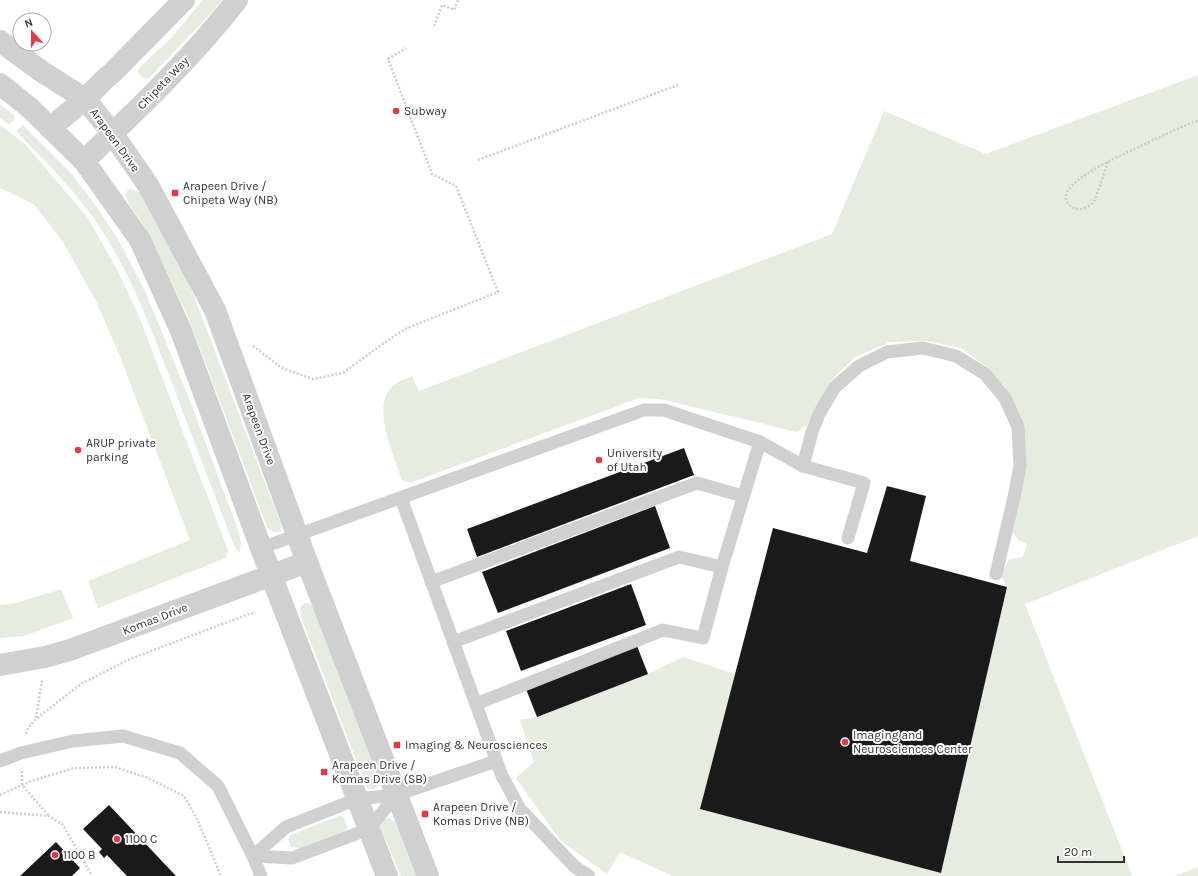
<svg xmlns="http://www.w3.org/2000/svg" width="1198" height="876" font-family="Karla,sans-serif">
<rect width="100%" height="100%" fill="#fff"/>
<g fill="#e6ecdf">
<polygon points="203,0 222,0 212,12 150,77 147,79 142,77 138,72 140,67 171,38"/>
<path d="M 1198,75 L 1198,536 L 1025,604 L 1132,876 L 673,876 L 620,852 L 607,874 L 560,840 L 516,778 L 534,762 L 520,720 L 537,717 L 648,674 L 683,657 L 735,674 L 701,809 L 941,873 L 1007,587 L 1001,575 L 1009,559 L 1023,557 L 1027,543 L 1019,541 L 1011,530 L 1022,464 L 1015,409 L 1005,387 L 987,367 L 961,348 L 926,341 L 890,342 L 855,357 L 832,380 L 807,425 L 797,432 L 660,399 L 639,398 L 410,483 L 402,480 C 394,457 370,404 393,386 C 398,381 406,379 412,376 L 419,391 L 832,234 L 884,111 L 986,154 Z"/>
<polygon points="0,104 15,116 14,119 9,125 0,117"/>
<polygon points="0,125 25,144 88,218 116,268 138,314 228,550 226,558 98,608 88,581 190,540 121,359 96,301 63,242 34,204 0,188"/>
<path d="M 23,125 L 70,172 L 96,206 L 119,241 L 146,293 L 192,406 L 239,533 L 241,543 L 239,553 L 234,546 C 213,490 191,434 170,378 C 151,329 132,277 103,232 C 79,194 47,163 16,131 Z"/>
<polygon points="130,189 139,192 185,273 282,527 280,532 273,532 267,527 188,317 157,252 141,221 130,206 125,195 127,191"/>
<polygon points="61,589 73,618 24,636 0,638 0,605 16,603"/>
<polygon points="304,603 308,603 313,606 379,780 377,787 374,789 367,788 301,617 300,608"/>
<polygon points="339,816 343,816 348,828 345,831 301,848 291,847 288,839 291,835"/>
<polygon points="388,818 391,819 395,822 416,876 401,876 380,827 383,820"/>
<polygon points="1198,867 1198,876 1175,876"/>
</g>
<g fill="#1a1a1a">
<polygon points="684,448 694,475 477,557 467,529"/>
<polygon points="887,486 926,496 910,561 1007,587 941,873 700,809 773,528 867,553"/>
<polygon points="655,506 670,548 498,613 482,572"/>
<polygon points="631,584 646,625 521,671 506,631"/>
<polygon points="637,646 648,674 537,717 526,689"/>
<polygon points="109,805 176,876 127,876 107,855 104,858 99,852 102,849 83,829"/>
<polygon points="56,842 80,868 72,876 20,876"/>
</g>
<g fill="none" stroke-linecap="round" stroke-linejoin="round">
<g stroke="#cdcdcd" stroke-width="2.5" stroke-dasharray="2 2" stroke-linecap="butt">
<polyline points="434,26 442,5 454,10 458,0"/>
<polyline points="478,160 678,85"/>
<path d="M 1108,162 L 1095,200 C 1081,220 1057,203 1069,189 C 1084,172 1109,161 1128,152 C 1151,141 1174,130 1198,120"/>
<polyline points="253,346 282,368 313,379 343,373 381,345 405,329 498,292 456,186 432,174 388,59 406,48"/>
<polyline points="36,718 42,680"/>
<polyline points="26,734 28,728 36,719 81,684 130,659 249,614 256,613"/>
<polyline points="22,771 22,785 49,816"/>
<polyline points="0,795 31,781 74,768 115,767 148,778 184,796 198,821 221,876"/>
<polyline points="0,812 49,816 63,825 92,876"/>
</g>
<g stroke="#d0d0d0" stroke-width="13">
<polyline points="760,442 803,466 812,432 819,414 835,387 859,366 887,352 923,348 956,356 985,374 1005,398 1018,427 1020,466 1014,497 996,574"/>
<polyline points="803,466 864,483 848,538"/>
<polyline points="401,498 502,776 520,809 575,867 589,876"/>
<polyline points="261,548 644,410 664,410 760,442 722,567 703,638 663,630 476,704"/>
<polyline points="431,582 697,483 743,496"/>
<polyline points="453,642 679,557 722,567"/>
<polyline points="0,761 21,753 73,741 123,736 180,753 218,786 253,856 261,876"/>
<polyline points="253,856 286,827 357,799 396,795 496,761"/>
<polyline points="253,856 292,858 369,829 396,795"/>
</g>
<polyline stroke="#d0d0d0" stroke-width="22" points="0,665 45,657 70,650 307,562"/>
<g stroke="#d0d0d0" stroke-width="22">
<polyline points="0,41 41,71 85,99 112,133 148,185 215,310 307,562 428,876"/>
<polyline points="0,84 30,108 84,161 140,240 181,331 271,575 387,876"/>
<polyline points="50,128 85,99 106,78 113,72 184,0"/>
<path d="M 84,161 C 137,110 192,58 237,0"/>
</g>
</g>
<g fill="#e63946" stroke="#fff" stroke-width="1.5">
<circle cx="396" cy="111" r="4"/>
<rect x="171" y="189" width="8" height="8" rx="2"/>
<circle cx="78" cy="450" r="4"/>
<circle cx="599" cy="460" r="4"/>
<circle cx="845" cy="742" r="4"/>
<rect x="393" y="741" width="8" height="8" rx="2"/>
<rect x="320" y="768" width="8" height="8" rx="2"/>
<rect x="421" y="810" width="8" height="8" rx="2"/>
<circle cx="117" cy="839" r="4"/>
<circle cx="55" cy="855" r="4"/>
</g>
<g text-anchor="middle" dominant-baseline="central" stroke-width="4" stroke-linejoin="round" paint-order="stroke">
<g font-size="12" fill="#333" stroke="#fff">
<text transform="translate(163 83) rotate(-46)">Chipeta Way</text>
<text transform="translate(115 140) rotate(54)">Arapeen Drive</text>
<text transform="translate(259 429) rotate(70)">Arapeen Drive</text>
<text transform="translate(155 619) rotate(-21)">Komas Drive</text>
</g>
<g font-size="12" fill="#333" stroke="#fff" text-anchor="start">
<text x="404" y="111">Subway</text>
<text x="183" y="186">Arapeen Drive /<tspan x="183" dy="14">Chipeta Way (NB)</tspan></text>
<text x="86" y="443">ARUP private<tspan x="86" dy="14">parking</tspan></text>
<text x="607" y="453">University<tspan x="607" dy="14">of Utah</tspan></text>
<text x="853" y="735">Imaging and<tspan x="853" dy="14">Neurosciences Center</tspan></text>
<text x="405" y="745">Imaging &amp; Neurosciences</text>
<text x="332" y="765">Arapeen Drive /<tspan x="332" dy="14">Komas Drive (SB)</tspan></text>
<text x="433" y="807">Arapeen Drive /<tspan x="433" dy="14">Komas Drive (NB)</tspan></text>
<text x="125" y="839">1100 C</text>
<text x="63" y="855">1100 B</text>
</g>
</g>
<g transform="translate(32 32) rotate(339)"><circle r="19" fill="#ffffff" stroke="#adadad"/>
<path d="M0-3L7 15L0 10L-7 15Z" fill="#e63946"/>
<text y="-6" font-size="11" font-weight="bold" text-anchor="middle" fill="#333333">N</text>
</g>
<path d="M1058 856v6h66v-6" fill="none" stroke="#333333" stroke-width="2"/>
<text x="1064" y="856" font-size="12" fill="#333333" stroke="#ffffff" stroke-width="3" paint-order="stroke">20 m</text>
</svg>
